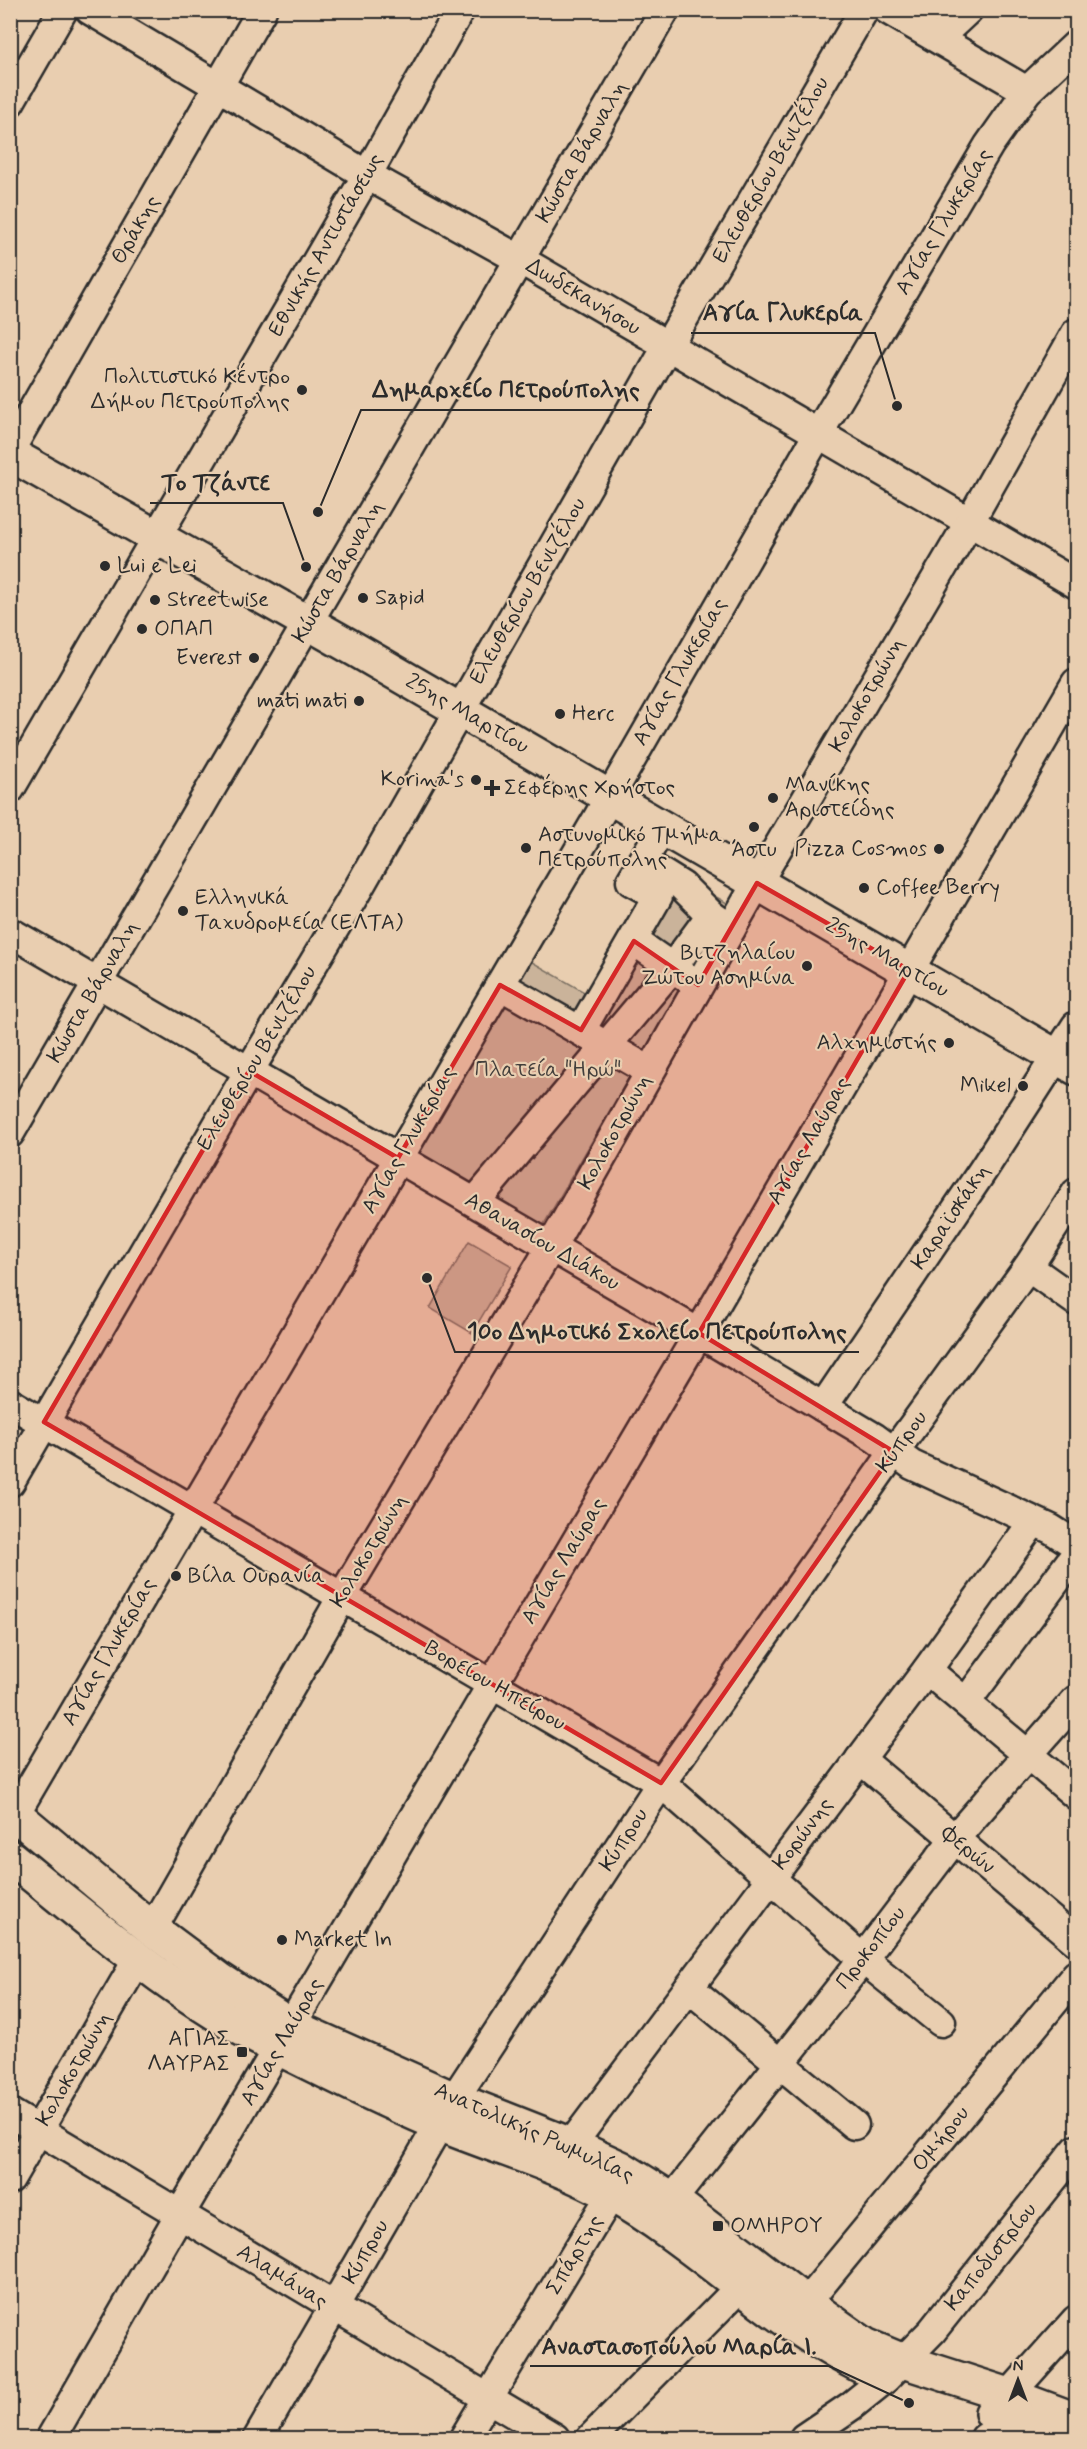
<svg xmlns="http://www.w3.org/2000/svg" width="1087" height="2449" font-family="Mynerve,sans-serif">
<rect width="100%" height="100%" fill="#e9ceb0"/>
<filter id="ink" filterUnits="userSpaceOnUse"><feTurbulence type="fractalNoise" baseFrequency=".0167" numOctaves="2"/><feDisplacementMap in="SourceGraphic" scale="12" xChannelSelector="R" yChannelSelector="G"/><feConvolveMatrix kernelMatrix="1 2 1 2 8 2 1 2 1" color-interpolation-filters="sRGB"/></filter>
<g filter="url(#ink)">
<g fill="#cab39a" stroke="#7a6f62" stroke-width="1.5">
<polygon points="639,854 729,904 543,1226 416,1153 527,959 591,996 649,897"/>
<polygon points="469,1241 512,1266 472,1333 430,1308"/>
</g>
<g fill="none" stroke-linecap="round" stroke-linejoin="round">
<defs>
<g id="minor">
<polyline points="90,10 367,175 519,259 1076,584"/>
<polyline points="888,10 1027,91"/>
<polyline points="938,38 968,10"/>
<polyline points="10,102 63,10"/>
<polyline points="10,450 262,10"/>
<polyline points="10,789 367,175 460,10"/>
<polyline points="642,861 682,886 711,915"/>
<polyline points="10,932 699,1333 875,1438 912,1465 1051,1529 1076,1545"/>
<polyline points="634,941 689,979"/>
<polyline points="500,985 650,1071"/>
<polyline points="581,1030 658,896 631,881 662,828"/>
<polyline points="10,1133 665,10"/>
<polyline points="475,1202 672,968 711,915 731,929"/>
<polyline points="1028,1267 1076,1301"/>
<polyline points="10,1403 661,1783 863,1959 941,2022"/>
<polyline points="823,1407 983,1170 1076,1026"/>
<polyline points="10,1482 249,1071 358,889 667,347 864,10"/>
<polyline points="927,1670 1076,1795"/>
<polyline points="966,1702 1076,1554"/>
<polyline points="860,1759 1076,1941"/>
<polyline points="15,1814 597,819 818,434 989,145 1027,91 1076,45"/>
<polyline points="152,1929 342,1597 551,1247 757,883 970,521 1076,333"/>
<polyline points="689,1988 854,2125"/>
<polyline points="10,2113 555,2438"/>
<polyline points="571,2145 927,1670 1033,1522"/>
<polyline points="10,2179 138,1959"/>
<polyline points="672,2200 863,1959 955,1838 1076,1700"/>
<polyline points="806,2303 1076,1975"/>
<polyline points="1009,2395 1076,2320"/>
<polyline points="51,2438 180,2214 699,1333 1076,683"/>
<polyline points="258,2438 454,2099 661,1783 894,1452 1028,1267 1076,1193"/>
<polyline points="464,2438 611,2195"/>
<polyline points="591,2438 741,2286"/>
<polyline points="804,2438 851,2406 886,2378 932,2331 1076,2150"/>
<polyline points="985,2438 1011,2420"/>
</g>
<g id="major">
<polyline points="10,454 358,651 1076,1068"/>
<polyline points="10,1810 152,1929 219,1979 291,2026 454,2099 571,2145 621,2168 672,2200 806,2303 865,2345 903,2361 1009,2395 1076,2420"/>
<path d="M 10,1857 C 96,1926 181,2001 280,2049 C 333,2075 387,2103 442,2125 C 498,2148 559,2165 612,2195 C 705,2248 779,2330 878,2374"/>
<polyline points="992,2413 1057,2438"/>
</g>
</defs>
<use href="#minor" stroke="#2b2b2b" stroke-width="33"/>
<use href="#major" stroke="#2b2b2b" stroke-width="38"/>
<use href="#minor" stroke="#e9ceb0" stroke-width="28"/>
<use href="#major" stroke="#e9ceb0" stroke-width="33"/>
</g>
</g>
<path fill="#d62828" fill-opacity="0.2" stroke="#d62828" stroke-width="4.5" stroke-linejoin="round" d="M 757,883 L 909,970 L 699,1333 L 894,1452 L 661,1783 L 44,1422 L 249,1071 L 398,1158 L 500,985 L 581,1030 L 634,941 L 698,985 Z"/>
<g fill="#2b2b2b" stroke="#e9ceb0" stroke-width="2">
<circle cx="302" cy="390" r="6"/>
<circle cx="105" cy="566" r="6"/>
<circle cx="363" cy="598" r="6"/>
<circle cx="155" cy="600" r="6"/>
<circle cx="142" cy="629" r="6"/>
<circle cx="254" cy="658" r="6"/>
<circle cx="359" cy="701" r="6"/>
<circle cx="560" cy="714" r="6"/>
<circle cx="476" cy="780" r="6"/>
<path d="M489 779h6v6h6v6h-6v6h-6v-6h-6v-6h6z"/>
<circle cx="773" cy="798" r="6"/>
<circle cx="754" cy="827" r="6"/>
<circle cx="526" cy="848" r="6"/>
<circle cx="939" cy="849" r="6"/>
<circle cx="864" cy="888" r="6"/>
<circle cx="183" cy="911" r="6"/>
<circle cx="807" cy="966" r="6"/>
<circle cx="949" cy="1043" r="6"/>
<circle cx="1023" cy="1086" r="6"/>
<circle cx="176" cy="1576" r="6"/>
<circle cx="282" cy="1940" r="6"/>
<rect x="236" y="2046" width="12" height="12" rx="3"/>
<rect x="712" y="2220" width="12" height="12" rx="3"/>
</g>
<g text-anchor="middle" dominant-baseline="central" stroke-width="4.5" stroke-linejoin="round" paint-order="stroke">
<g font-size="22" fill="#2b2b2b" stroke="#e9ceb0">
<text transform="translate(582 152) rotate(-60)">Κώστα Βάρναλη</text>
<text transform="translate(771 170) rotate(-60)">Ελευθερίου Βενιζέλου</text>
<text transform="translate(944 222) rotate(-59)">Αγίας Γλυκερίας</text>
<text transform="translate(136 230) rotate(-60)">Θράκης</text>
<text transform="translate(326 245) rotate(-60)">Εθνικής Αντιστάσεως</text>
<text transform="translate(583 297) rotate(31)">Δωδεκανήσου</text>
<text transform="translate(338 572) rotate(-60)">Κώστα Βάρναλη</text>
<text transform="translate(528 591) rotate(-60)">Ελευθερίου Βενιζέλου</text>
<text transform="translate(680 672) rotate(-60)">Αγίας Γλυκερίας</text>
<text transform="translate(867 695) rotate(-60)">Κολοκοτρώνη</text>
<text transform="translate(467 714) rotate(30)">25ης Μαρτίου</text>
<text transform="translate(887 958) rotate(30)">25ης Μαρτίου</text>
<text transform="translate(93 992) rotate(-60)">Κώστα Βάρναλη</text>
<text transform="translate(257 1058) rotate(-59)">Ελευθερίου Βενιζέλου</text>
<text transform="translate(615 1132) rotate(-61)">Κολοκοτρώνη</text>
<text transform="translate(409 1140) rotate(-60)">Αγίας Γλυκερίας</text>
<text transform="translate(809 1141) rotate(-60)">Αγίας Λαύρας</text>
<text transform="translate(951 1217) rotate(-56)">Καραϊσκάκη</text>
<text transform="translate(542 1242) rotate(30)">Αθανασίου Διάκου</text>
<text transform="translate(902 1442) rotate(-54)">Κύπρου</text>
<text transform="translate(369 1551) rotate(-59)">Κολοκοτρώνη</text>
<text transform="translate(564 1561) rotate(-59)">Αγίας Λαύρας</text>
<text transform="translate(109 1652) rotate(-60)">Αγίας Γλυκερίας</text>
<text transform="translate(495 1686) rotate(30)">Βορείου Ηπείρου</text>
<text transform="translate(803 1834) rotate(-53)">Κορώνης</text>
<text transform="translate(624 1840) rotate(-57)">Κύπρου</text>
<text transform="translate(968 1850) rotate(40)">Φερών</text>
<text transform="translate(871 1948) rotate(-52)">Προκοπίου</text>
<text transform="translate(282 2042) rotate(-60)">Αγίας Λαύρας</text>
<text transform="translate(74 2069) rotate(-60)">Κολοκοτρώνη</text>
<text transform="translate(534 2133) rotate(24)">Ανατολικής Ρωμυλίας</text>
<text transform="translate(941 2139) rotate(-51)">Ομήρου</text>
<text transform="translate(366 2252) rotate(-60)">Κύπρου</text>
<text transform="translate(575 2255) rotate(-59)">Σπάρτης</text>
<text transform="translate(991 2257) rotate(-51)">Καποδιστρίου</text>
<text transform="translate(282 2277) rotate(32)">Αλαμάνας</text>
</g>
<g font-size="22" fill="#2b2b2b" stroke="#e9ceb0" text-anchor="start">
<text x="290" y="377" text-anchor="end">Πολιτιστικό Κέντρο<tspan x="290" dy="25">Δήμου Πετρούπολης</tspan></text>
<text x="117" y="566">Lui e Lei</text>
<text x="375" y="598">Sapid</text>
<text x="167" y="600">Streetwise</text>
<text x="154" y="629">ΟΠΑΠ</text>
<text x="242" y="658" text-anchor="end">Everest</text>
<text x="347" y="701" text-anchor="end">mati mati</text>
<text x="572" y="714">Herc</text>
<text x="464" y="780" text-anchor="end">Korina's</text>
<text x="785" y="785">Μανίκης<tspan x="785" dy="25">Αριστείδης</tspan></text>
<text x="504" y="788">Σεφέρης Χρήστος</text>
<text x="538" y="835">Αστυνομικό Τμήμα<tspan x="538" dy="25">Πετρούπολης</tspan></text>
<text x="927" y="849" text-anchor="end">Pizza Cosmos</text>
<text x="754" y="850" text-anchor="middle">Άστυ</text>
<text x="876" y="888">Coffee Berry</text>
<text x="195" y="898">Ελληνικά<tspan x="195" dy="25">Ταχυδρομεία (ΕΛΤΑ)</tspan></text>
<text x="795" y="953" text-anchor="end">Βιτζηλαίου<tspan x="795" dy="25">Ζώτου Ασημίνα</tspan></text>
<text x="937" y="1043" text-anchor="end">Αλχημιστής</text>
<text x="1011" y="1086" text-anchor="end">Mikel</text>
<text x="188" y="1576">Βίλα Ουρανία</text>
<text x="294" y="1940">Market In</text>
<text x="230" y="2039" text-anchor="end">ΑΓΙΑΣ<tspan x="230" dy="25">ΛΑΥΡΑΣ</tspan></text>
<text x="730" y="2226">ΟΜΗΡΟΥ</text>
</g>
<g font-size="22" fill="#433f3c" stroke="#e9ceb0">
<text x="548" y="1070">Πλατεία "Ηρώ"</text>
</g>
</g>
<path fill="none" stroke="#2b2b2b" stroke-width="2" d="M897 406L875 333H691M318 512L361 410H652M306 567L283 503H150M427 1278L455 1352H859M909 2403L829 2366H530"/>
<g fill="#2b2b2b" stroke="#e9ceb0" stroke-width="2">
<circle cx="897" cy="406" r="6"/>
<circle cx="318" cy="512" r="6"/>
<circle cx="306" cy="567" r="6"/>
<circle cx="427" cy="1278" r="6"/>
<circle cx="909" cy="2403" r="6"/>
</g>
<g font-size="24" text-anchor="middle" font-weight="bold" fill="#2b2b2b" stroke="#e9ceb0" stroke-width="4.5" stroke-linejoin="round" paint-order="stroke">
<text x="783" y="320">Αγία Γλυκερία</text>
<text x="506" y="397">Δημαρχείο Πετρούπολης</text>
<text x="216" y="490">Το Τζάντε</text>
<text x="657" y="1339">10ο Δημοτικό Σχολείο Πετρούπολης</text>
<text x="679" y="2354">Αναστασοπούλου Μαρία Ι.</text>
</g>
<rect width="1087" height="2449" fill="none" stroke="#e9ceb0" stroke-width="36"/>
<rect x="18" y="18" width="1051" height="2413" fill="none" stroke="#2b2b2b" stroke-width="2" filter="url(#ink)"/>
<g transform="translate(1018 2380)" stroke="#e9ceb0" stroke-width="4.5" paint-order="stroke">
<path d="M0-4.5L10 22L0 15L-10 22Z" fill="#2b2b2b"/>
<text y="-9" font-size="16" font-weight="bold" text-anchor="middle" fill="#2b2b2b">N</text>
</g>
</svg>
